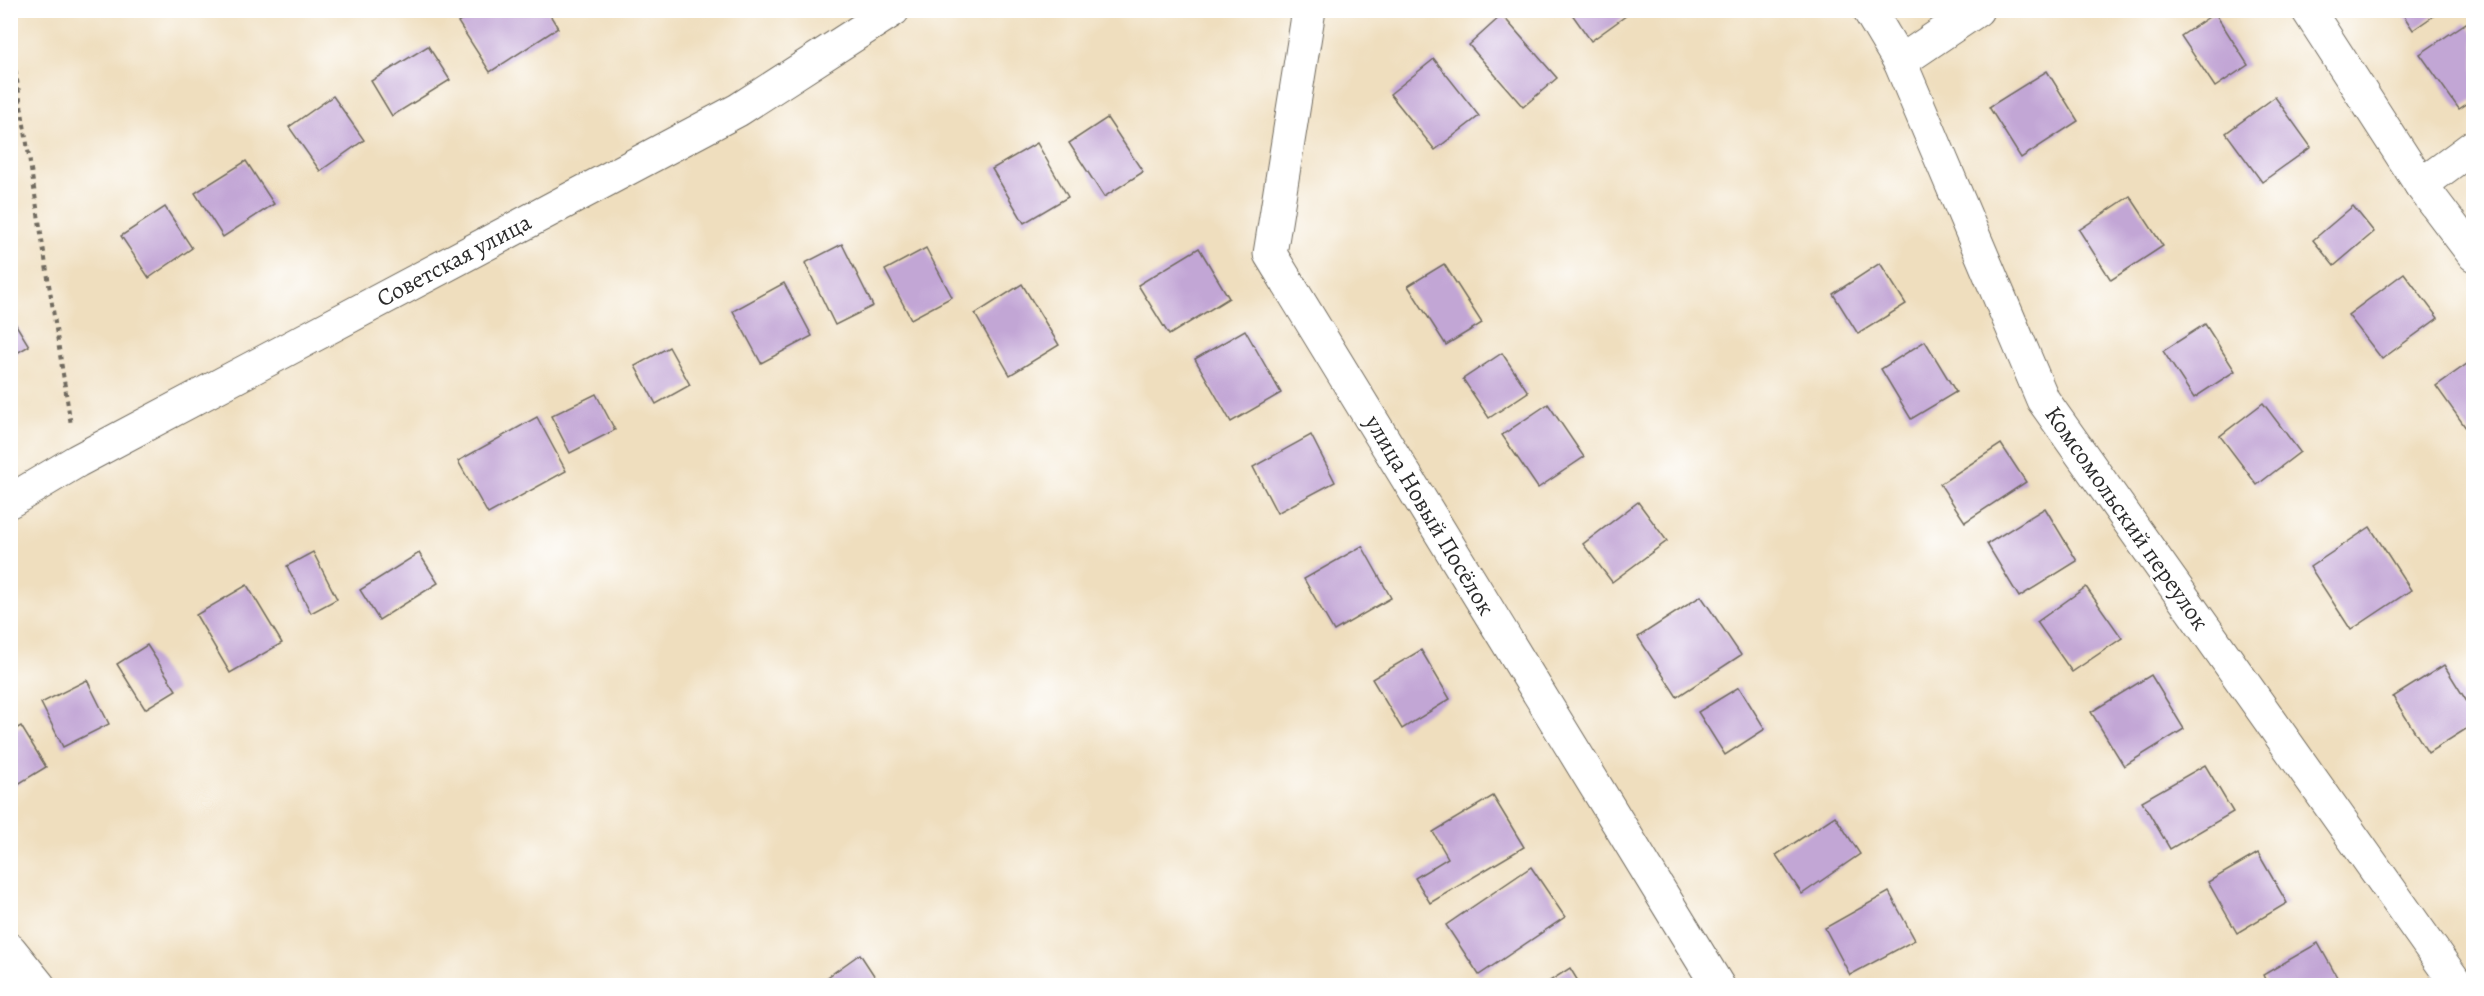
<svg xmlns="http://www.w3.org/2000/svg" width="2484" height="996" font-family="Alegreya,serif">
<rect width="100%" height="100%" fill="#fff"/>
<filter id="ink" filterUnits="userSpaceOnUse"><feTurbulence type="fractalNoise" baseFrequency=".0167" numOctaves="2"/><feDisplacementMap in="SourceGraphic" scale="12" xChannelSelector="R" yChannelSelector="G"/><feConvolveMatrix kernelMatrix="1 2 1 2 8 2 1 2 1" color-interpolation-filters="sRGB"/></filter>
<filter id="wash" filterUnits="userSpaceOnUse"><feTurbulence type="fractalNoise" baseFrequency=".008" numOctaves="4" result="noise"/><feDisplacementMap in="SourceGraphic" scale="24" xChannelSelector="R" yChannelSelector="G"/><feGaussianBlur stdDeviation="1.35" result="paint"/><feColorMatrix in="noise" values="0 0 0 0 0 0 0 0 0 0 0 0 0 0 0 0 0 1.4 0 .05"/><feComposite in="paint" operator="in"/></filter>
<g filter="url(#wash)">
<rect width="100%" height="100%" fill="#efdebe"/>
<g id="blocks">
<g fill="#c2a6d5">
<polygon points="476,10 547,10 558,28 490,72 458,22"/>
<polygon points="1569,10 1634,10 1591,41"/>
<polygon points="2400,10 2442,10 2413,30"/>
<polygon points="2215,13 2248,65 2215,87 2181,36"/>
<polygon points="1502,15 1557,78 1523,107 1469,45"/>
<polygon points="2466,23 2474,34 2474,99 2459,109 2420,54"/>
<polygon points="428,46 450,80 392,116 371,81"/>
<polygon points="1434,59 1479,116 1435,150 1390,94"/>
<polygon points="2047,71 2078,121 2021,158 1989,107"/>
<polygon points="333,96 364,140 320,171 289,127"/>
<polygon points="2275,97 2311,147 2262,182 2226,133"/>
<polygon points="1107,118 1143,172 1104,197 1069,143"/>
<polygon points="1037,143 1068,197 1024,223 992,169"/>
<polygon points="246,161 274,204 223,237 195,193"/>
<polygon points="2130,196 2163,246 2111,280 2079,230"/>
<polygon points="2353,206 2374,232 2334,266 2313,240"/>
<polygon points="165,207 192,248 149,278 121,236"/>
<polygon points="842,244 873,306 835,325 805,263"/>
<polygon points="926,248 952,297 911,319 885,270"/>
<polygon points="1199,248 1229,298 1169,335 1138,285"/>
<polygon points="1880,263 1906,304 1858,334 1833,294"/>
<polygon points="1444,264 1482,323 1446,345 1408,286"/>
<polygon points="2404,273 2438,318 2382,359 2348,315"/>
<polygon points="784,283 812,336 761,363 733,311"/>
<polygon points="1022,284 1059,345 1010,375 975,314"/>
<polygon points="10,315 29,346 10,357"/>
<polygon points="2205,324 2235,371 2194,398 2163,351"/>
<polygon points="1245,330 1281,393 1231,422 1195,359"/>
<polygon points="1925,341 1956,392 1911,419 1881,369"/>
<polygon points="669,347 690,385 656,404 635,366"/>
<polygon points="1502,353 1528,392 1489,418 1463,379"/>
<polygon points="2474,359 2474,433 2471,435 2436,386"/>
<polygon points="596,394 615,430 570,453 551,416"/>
<polygon points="2263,403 2300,452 2257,485 2220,436"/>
<polygon points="1548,404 1584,457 1538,488 1502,435"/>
<polygon points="537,417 566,471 488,514 458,461"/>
<polygon points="1311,435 1335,482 1277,513 1253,467"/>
<polygon points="2001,444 2026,482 1965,522 1940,484"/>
<polygon points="1638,502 1667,541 1612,582 1583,544"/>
<polygon points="2045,508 2077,561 2019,597 1987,544"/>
<polygon points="2370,527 2411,590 2351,630 2310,567"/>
<polygon points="1362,546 1391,598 1334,631 1304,579"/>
<polygon points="313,552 337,599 311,613 287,566"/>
<polygon points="419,553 438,583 379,620 360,590"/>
<polygon points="247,585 282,643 230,673 196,615"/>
<polygon points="2086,587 2122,638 2072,672 2037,622"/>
<polygon points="1701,596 1741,655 1677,697 1638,637"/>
<polygon points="147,645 176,690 145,709 117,664"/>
<polygon points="1421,650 1450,699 1402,729 1372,679"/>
<polygon points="2444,665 2474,713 2474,724 2428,753 2393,697"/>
<polygon points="2151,675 2184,729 2124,766 2091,712"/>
<polygon points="87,680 109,724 63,747 41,703"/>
<polygon points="1739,687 1765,729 1725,755 1698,712"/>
<polygon points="21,726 46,767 10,789 10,732"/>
<polygon points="2205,765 2233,812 2170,849 2142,801"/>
<polygon points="1493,796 1524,847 1430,903 1415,878 1448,858 1433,832"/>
<polygon points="1835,816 1860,854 1802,894 1776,855"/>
<polygon points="2258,853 2287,903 2237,933 2208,882"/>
<polygon points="1531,867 1565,917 1479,975 1446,925"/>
<polygon points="1889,892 1915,940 1850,975 1825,928"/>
<polygon points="2318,943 2342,986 2268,986 2263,975"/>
<polygon points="860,954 881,986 815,986"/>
<polygon points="1570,968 1581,986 1542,986"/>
</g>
</g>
</g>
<g filter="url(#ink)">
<use href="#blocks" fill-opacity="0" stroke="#706a5e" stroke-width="1.5"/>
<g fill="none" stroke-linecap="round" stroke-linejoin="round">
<defs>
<g id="minor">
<polyline points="1309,10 1270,254 1718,986"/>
<polyline points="1869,10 1900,62 2043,400 2458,986"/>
<polyline points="2308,10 2421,185 2474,146"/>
<polyline points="1900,62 1977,10"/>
<polyline points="2421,185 2474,255"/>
<polyline points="10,501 77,461 738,110 893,10"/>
<polyline points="10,950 39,986"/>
</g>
</defs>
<use href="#minor" stroke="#706a5e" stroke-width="35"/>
<polyline stroke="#706a5e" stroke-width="4" stroke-dasharray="4.5 4.5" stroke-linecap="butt" points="10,35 71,425"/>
<use href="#minor" stroke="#fff" stroke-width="33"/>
</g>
</g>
<g text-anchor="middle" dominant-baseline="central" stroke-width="4.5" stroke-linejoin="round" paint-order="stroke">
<g font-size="24" fill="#2b2b2b" stroke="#fff">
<text transform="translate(454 260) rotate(-28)">Советская улица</text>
<text transform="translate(1430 515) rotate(59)">улица Новый Посёлок</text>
<text transform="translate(2127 518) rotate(55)">Комсомольский переулок</text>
</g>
</g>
<rect width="2484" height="996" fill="none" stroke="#fff" stroke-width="36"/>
</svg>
